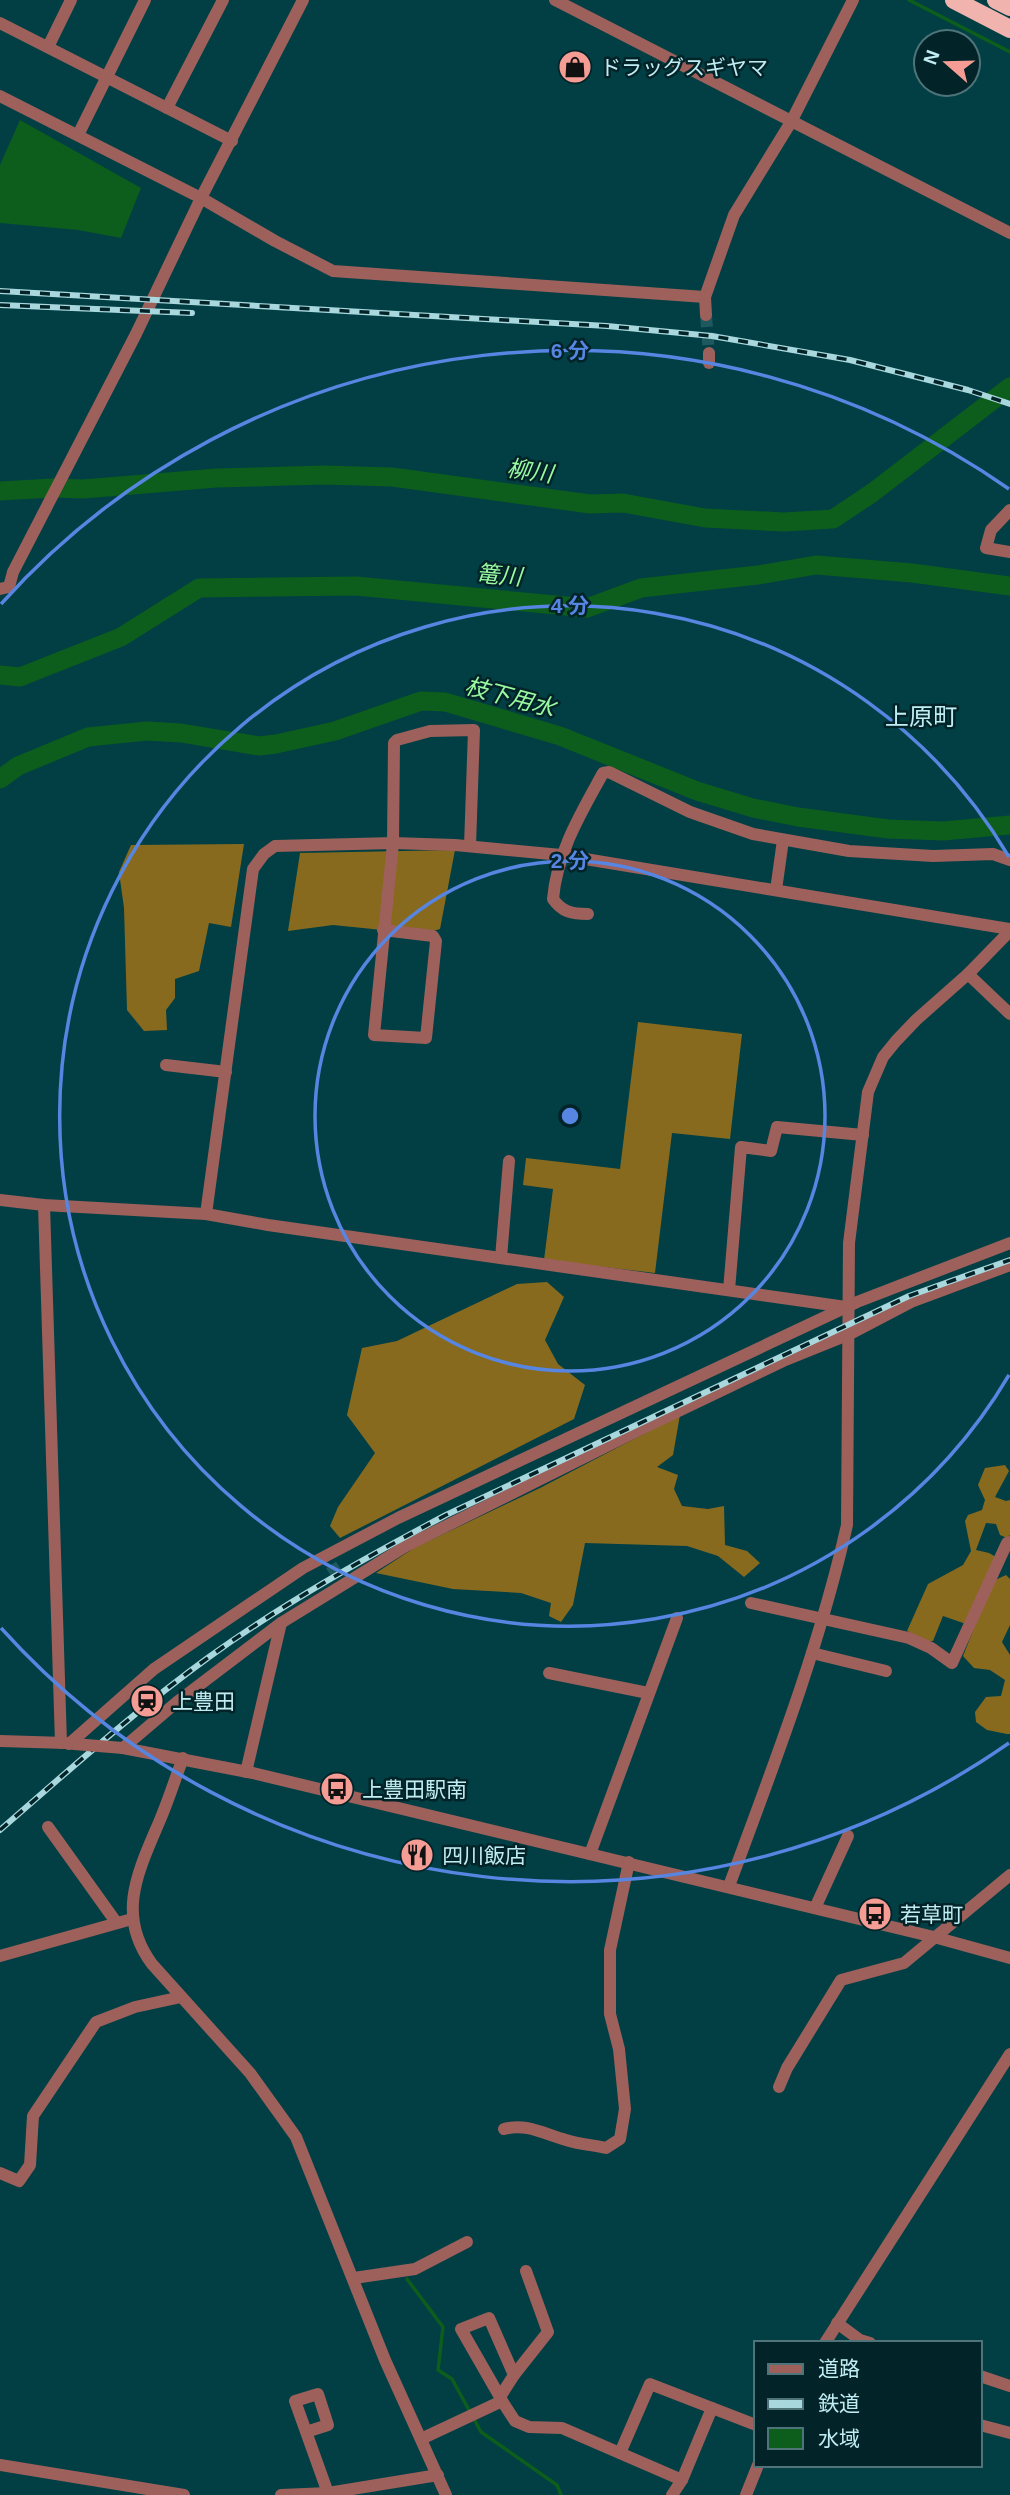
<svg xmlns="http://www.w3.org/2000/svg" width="1010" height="2495" font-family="Helvetica,'Noto Sans JP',sans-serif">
<rect width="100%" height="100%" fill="#013f45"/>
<g fill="#886a1f">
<polygon points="244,844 231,927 209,923 199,971 175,979 175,998 166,1010 167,1030 144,1031 127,1010 124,908 119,872 131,845"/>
<polygon points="455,850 440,929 422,934 333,925 288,931 300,853"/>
<polygon points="638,1022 742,1034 730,1139 672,1133 655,1273 544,1260 553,1189 523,1185 526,1158 620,1169"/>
<polygon points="547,1282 564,1297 545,1340 558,1364 585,1385 574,1419 340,1538 330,1526 338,1507 375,1453 347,1415 362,1348 397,1341 517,1284"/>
<polygon points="680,1415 673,1455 657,1467 678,1475 674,1489 682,1506 708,1509 724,1506 725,1545 747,1551 760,1563 744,1577 718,1556 687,1546 585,1543 573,1605 561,1622 549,1616 551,1603 521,1593 453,1589 376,1573 414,1548 540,1488"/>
<polygon points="1005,1465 1009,1471 995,1497 1006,1501 1010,1500 1010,1535 1007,1538 1000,1535 996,1524 986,1523 976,1550 989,1553 996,1557 966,1624 943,1616 933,1641 927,1641 907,1631 928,1584 963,1565 971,1551 965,1521 968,1515 982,1510 985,1500 978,1485 985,1468"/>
<polygon points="1006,1575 1010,1579 1010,1625 1002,1642 1010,1655 1010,1734 1007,1734 987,1730 976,1722 975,1712 986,1697 1001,1696 1005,1680 990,1670 974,1668 963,1656 993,1581"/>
</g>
<polygon fill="#0d5d1c" points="20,120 141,188 121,238 78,230 0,223 0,165"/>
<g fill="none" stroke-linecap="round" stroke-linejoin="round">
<g stroke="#0d5d1c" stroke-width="3.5">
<polyline points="909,0 1010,52"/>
<polyline points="407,2279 443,2327 438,2370 452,2379 481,2432 557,2485 561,2495"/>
</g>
<g stroke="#0d5d1c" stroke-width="19">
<polyline points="0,491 53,488 83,489 217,478 324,475 392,477 590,504 623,503 705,518 784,522 833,519 872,493 1010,387"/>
<polyline points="0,675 20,677 121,637 199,588 356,586 587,608 641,588 758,575 816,565 912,573 1010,586"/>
<polyline points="0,779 18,766 88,737 147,731 181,733 259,746 276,744 335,731 421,701 445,702 560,736 697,791 753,808 798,817 888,829 943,831 1010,825"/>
</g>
<g stroke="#1e595f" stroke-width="12" stroke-dasharray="12 6" stroke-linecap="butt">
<polyline points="706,315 709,353"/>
<polyline points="331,1565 339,1577"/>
</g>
<g stroke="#9d605a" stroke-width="12">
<polyline points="555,0 1010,233"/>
<polyline points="0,23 232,141"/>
<polyline points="48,47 71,0"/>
<polyline points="0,96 201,198 275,241 333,271 705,297"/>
<polyline points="167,108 223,0"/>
<polyline points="78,135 145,0"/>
<polyline points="706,315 705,297 734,215 791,122 853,0"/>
<polyline points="709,353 709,363"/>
<polyline points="1010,510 991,530 986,548 1010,552"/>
<polyline points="0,589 9,587 13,572 136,334 201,198 303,0"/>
<polyline points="776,890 783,840"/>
<path d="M 588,914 C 572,914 562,912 553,899 C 557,852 581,813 603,773 L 609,772 L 690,812 L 753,834 L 849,851 L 933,856 L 993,854 L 1010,860"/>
<polyline points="383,930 433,936 436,941 426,1038 374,1035 393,843 394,743 397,740 430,731 474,730 470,846"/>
<polyline points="968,974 1010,1014"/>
<polyline points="166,1065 226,1072"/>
<polyline points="0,1200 44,1205 206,1214 268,1225 846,1307"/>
<polyline points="44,1205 61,1743"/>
<polyline points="206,1214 253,869 264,854 275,846 393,843 455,845 561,855 1010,929"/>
<polyline points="501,1258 509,1161"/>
<polyline points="729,1290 741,1147 771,1151 777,1127 863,1135"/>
<polyline points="751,1603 909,1638 931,1648 952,1663 1007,1543 1010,1542"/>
<polyline points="812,1653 886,1671"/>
<polyline points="549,1673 648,1693"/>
<polyline points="0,1741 66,1743"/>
<polyline points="69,1744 154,1669 303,1568 398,1518 857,1302 1010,1243"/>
<polyline points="123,1748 177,1702 281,1623 406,1546 639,1430 783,1361 850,1334 913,1301 1010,1265"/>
<polyline points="123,1748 253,1773 934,1937 1010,1958"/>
<path d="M 183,1758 C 175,1779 169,1799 160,1820 C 139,1870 115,1914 152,1964 L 250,2073 L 296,2137 L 385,2360 L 446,2495"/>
<polyline points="246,1772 281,1623"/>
<polyline points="48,1827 116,1922"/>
<polyline points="590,1854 677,1618"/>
<path d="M 729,1886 C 773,1767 819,1649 847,1525 L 849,1243 L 868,1092 L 883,1057 L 896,1041 L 916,1020 L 968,974 L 1010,931"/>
<polyline points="815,1908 848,1836"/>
<polyline points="0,1956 132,1919"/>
<polyline points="779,2087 787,2068 841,1980 904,1963 1010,1875"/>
<path d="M 504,2129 C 527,2123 544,2134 566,2140 C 578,2144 592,2145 606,2148 L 620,2139 L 625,2109 L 619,2049 L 610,2014 L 610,1950 L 629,1862"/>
<polyline points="0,2173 19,2181 30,2165 33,2116 96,2022 135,2007 181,1997"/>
<polyline points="354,2278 415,2269 467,2242"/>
<polyline points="837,2323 860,2340 870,2343"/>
<polyline points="825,2343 1010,2054"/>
<polyline points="514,2375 548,2332 526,2271"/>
<polyline points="980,2376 1010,2386"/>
<polyline points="502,2401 515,2421 529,2427 562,2428 682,2480 672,2495"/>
<polyline points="980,2425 1010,2433"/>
<polyline points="306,2432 328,2425 318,2394 295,2401 328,2493"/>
<polyline points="421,2439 502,2401 500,2397 461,2329 489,2318 514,2375 500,2397"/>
<polyline points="620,2453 650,2384 756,2425"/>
<polyline points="0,2465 184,2495"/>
<polyline points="682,2480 712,2408"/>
<polyline points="281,2495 328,2493 438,2475"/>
<polyline points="746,2495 758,2465"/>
</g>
<g stroke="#f1b3ad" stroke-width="18">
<polyline points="954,0 1010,29"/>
<polyline points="996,0 1010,7"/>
</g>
<defs>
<g id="rail">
<polyline points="0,291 607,326 712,336 850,360 968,390 1010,404"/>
<polyline points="0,305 192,313"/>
<path d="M 0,1830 C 68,1771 136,1710 209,1657 C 284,1603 365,1558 446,1515 L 909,1296 L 1010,1260"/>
</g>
</defs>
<use href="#rail" stroke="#a8d7dd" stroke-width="6"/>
<use href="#rail" stroke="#022327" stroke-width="3.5" stroke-dasharray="10" stroke-linecap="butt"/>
<polyline stroke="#9d605a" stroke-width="12" points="74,1744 123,1748"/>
</g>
<g fill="none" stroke="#5686e1" stroke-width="3.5">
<circle cx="570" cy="1116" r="255"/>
<path d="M1009 1375A510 510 0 1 1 1009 857"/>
<path d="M1009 1743A765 765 0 0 1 1 1628M1 604A765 765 0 0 1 1009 489"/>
</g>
<defs>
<symbol id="shop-disc" viewBox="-11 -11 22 22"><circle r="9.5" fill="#f59c94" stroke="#022327"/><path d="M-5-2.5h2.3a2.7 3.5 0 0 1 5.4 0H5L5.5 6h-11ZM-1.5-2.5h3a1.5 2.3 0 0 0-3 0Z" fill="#111"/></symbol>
<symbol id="station-disc" viewBox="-11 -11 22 22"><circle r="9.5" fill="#f59c94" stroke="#022327"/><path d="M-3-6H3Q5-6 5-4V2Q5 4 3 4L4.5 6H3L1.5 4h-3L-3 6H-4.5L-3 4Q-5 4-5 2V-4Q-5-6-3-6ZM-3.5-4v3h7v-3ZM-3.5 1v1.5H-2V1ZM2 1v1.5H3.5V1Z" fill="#111"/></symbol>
<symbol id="bus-disc" viewBox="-11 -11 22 22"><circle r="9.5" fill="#f59c94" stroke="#022327"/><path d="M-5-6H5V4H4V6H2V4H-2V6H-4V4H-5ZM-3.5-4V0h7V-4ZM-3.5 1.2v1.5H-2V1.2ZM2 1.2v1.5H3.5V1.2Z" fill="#111"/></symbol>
<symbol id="restaurant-disc" viewBox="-11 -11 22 22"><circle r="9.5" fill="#f59c94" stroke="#022327"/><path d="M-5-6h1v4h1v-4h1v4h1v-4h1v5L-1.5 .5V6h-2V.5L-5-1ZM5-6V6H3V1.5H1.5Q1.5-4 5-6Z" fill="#111"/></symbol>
</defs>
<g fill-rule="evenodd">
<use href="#shop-disc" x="556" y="48" width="38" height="38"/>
<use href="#station-disc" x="128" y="1682" width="38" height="38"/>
<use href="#bus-disc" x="318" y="1770" width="38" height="38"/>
<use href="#restaurant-disc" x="398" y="1836" width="38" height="38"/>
<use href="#bus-disc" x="856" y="1895" width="38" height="38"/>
</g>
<g text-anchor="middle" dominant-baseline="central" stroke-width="5" stroke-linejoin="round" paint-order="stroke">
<g font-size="21" fill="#c0edf3" stroke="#022327" text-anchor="start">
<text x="600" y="67">ドラッグスギヤマ</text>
<text x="172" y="1701">上豊田</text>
<text x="362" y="1789">上豊田駅南</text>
<text x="442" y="1855">四川飯店</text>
<text x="900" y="1914">若草町</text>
</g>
<g font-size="23" font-style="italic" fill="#9bfaa1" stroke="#022327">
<text transform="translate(530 471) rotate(8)">柳川</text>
<text transform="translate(499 575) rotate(5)">篭川</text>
<text transform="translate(510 697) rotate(15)">枝下用水</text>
</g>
<g font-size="24" fill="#c0edf3" stroke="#022327">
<text x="921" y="716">上原町</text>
</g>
</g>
<circle cx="570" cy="1116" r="10" fill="#5686e1" stroke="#022327" stroke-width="3.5"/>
<g font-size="21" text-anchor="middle" font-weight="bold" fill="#5686e1" stroke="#022327" stroke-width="5" stroke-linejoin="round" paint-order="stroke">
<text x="570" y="358">6 分</text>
<text x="570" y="613">4 分</text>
<text x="570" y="868">2 分</text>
</g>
<rect x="754" y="2341" width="228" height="126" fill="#022327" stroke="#4e7479" stroke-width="2"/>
<rect x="768" y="2364" width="35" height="10" fill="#9d605a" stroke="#4e7479" stroke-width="2"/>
<text x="818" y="2376" font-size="21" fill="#c0edf3">道路</text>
<rect x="768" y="2399" width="35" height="10" fill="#a8d7dd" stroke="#4e7479" stroke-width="2"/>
<text x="818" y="2411" font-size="21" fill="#c0edf3">鉄道</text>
<rect x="768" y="2428" width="35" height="21" fill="#0d5d1c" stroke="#4e7479" stroke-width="2"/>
<text x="818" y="2446" font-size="21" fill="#c0edf3">水域</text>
<g transform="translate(947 63) rotate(290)"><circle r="33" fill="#022327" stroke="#4e7479" stroke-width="2"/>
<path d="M0-5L12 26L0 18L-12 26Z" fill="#f59c94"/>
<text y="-10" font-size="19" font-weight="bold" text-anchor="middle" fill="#c0edf3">N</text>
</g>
</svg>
